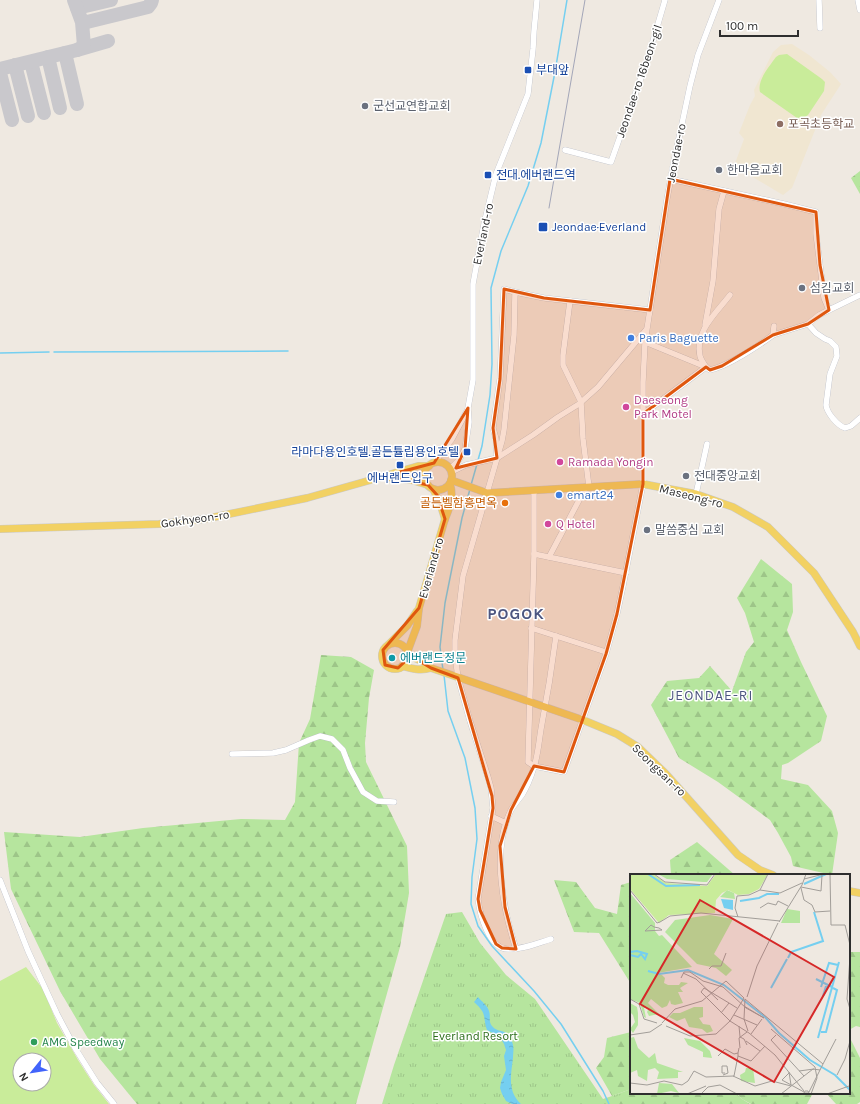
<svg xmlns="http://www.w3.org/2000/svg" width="860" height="1104" font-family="Karla,'Noto Sans KR',sans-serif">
<defs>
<pattern id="grass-tufts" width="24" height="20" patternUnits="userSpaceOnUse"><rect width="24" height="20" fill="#b6e59e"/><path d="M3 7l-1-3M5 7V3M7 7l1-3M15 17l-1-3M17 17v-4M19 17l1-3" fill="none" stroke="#9dc588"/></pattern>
<pattern id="forest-firs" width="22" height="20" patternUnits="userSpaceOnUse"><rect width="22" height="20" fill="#b6e59e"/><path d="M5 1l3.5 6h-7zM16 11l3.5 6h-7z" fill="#9dc588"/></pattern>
<pattern id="water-ripples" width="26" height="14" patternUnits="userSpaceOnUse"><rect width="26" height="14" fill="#75cff0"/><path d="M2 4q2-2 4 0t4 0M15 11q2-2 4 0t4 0" fill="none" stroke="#66b2ce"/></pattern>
</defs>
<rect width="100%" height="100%" fill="#efe9e1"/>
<polygon fill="#f0e6d1" points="792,44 809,55 830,72 841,84 821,115 792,188 783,195 734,166 744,139 739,133 750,105 755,96 754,90 773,52 781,45"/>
<polygon fill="url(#grass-tufts)" points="462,912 480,943 506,975 535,999 603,1099 612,1096 631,1089 631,1093 736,1093 742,1099 750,1104 382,1104 394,1065 446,914"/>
<g fill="url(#forest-firs)">
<polygon points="860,171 860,194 851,178"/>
<polygon points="761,559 792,584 793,612 787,630 801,662 827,716 821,741 788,763 782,765 781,779 808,785 832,811 838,833 832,875 793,866 791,857 778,833 770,820 718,782 679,758 651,705 667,681 699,678 710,666 732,691 746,652 754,642 745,613 737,598"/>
<polygon points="321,655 351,657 374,670 369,698 365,743 366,762 407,846 409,893 400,947 356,1104 137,1104 100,1059 60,991 11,889 4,832 80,837 143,828 241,819 285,820 295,802 299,743 310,719"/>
<polygon points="697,842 735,875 671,875 670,860"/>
<polygon points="554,880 576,882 595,908 617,914 621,885 631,882 631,984 599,933 574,932"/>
<polygon points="849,952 860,952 860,1027 856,1026 849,1030"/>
<polygon points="631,1032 631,1089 612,1096 596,1068 604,1057 607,1038"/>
<polygon points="849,1036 860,1058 860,1102 857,1104 836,1104 826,1093 849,1093"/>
<polygon points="631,1091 631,1093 734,1093 743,1101 748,1104 616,1104 615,1097"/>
<polygon points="736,1093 813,1093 807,1104 751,1104 742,1099"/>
</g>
<g fill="#c9ec9a" fill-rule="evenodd">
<path d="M 787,54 L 822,79 L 825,82 L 824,91 L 808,115 L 805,117 L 797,118 L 760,92 C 757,80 769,67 776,57 L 779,55 Z"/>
<path d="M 26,967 L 43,989 L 57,1023 L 78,1060 L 94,1085 L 109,1104 L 0,1104 L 0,981 ZM 20,1060 L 44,1060 L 44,1084 L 20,1084 Z"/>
</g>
<path fill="url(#water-ripples)" d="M 478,997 C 481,1001 488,1006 489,1011 C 491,1016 488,1021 492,1026 C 499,1035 509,1026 513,1045 C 514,1049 513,1054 513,1058 C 511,1075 507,1091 521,1104 L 512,1104 L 506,1101 L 502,1094 L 500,1088 L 501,1082 L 506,1070 L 504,1056 L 506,1050 L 504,1044 L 500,1037 L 487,1030 C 485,1025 485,1021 484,1016 C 483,1010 478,1006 474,1002 Z"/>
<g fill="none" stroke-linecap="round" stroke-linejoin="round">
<g stroke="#75cff0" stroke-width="1.5">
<polyline points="54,352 288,351"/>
<polyline points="0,353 49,352"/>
<polyline points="478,460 482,446 490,395 492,364 491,288 501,251 528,186 541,143 555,72 567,0"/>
<polyline points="471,485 477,464"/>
<polyline points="443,670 440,647 445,603 462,518 470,489"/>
<polyline points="444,675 448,711 465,758 475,808 477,839 472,877 471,904 478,926 492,946 534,991 561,1024 603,1091 609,1104"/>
</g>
<g stroke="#c9c8cc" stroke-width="14">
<polyline points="77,8 111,0"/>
<polyline points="83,21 87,22 148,7 151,3 152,0"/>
<polyline points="77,50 108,41"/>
<polyline points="65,53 77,104"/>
<polyline points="48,57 60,108"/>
<polyline points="31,62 44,113"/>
<polyline points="15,65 28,116"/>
<polyline points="0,69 77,50 84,46 82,22 74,0"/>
<polyline points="0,73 12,120"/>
</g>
<defs>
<g id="minor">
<polyline points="819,0 820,28"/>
<polyline points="858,0 860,10"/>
<polyline points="565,150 611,162 648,58 665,0"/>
<polyline points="670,179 784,204 816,212 816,234 820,265 824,298 829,310 819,315 808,324"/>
<polyline points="515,292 544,298 650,310"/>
<polyline points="570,301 563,355 563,365 581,402 583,439 589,487"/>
<polyline points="829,310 860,295"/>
<polyline points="705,325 713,281 719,209 724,191"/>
<path d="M 773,335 L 808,324 L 816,333 L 825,339 L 830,341 L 836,347 L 837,356 L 830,374 L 826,405 C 827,413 837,425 845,428 L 851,426 L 860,418"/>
<path d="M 645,342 L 706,367 L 710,370 C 728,366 758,346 773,335 L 774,326"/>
<path d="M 643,414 L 706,367 C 704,364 701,360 700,356 C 694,332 717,312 730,295"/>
<path d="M 497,458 L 496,439 L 493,428 L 500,379 L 504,289 L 515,292 L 514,335 L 504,430 L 502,441 L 463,576 L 455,640 L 455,654 L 458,678 L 470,721 L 488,777 L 491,788 L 493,808 L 478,899 C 480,915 489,949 508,949 C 522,950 538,943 551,939"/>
<polyline points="434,463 452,439 468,409"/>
<polyline points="450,469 459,460 465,449 469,422 468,408 473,380 473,284 484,224 496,174 528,94 533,49 534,31 537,0"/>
<polyline points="451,472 466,465 497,458 533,435 558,417 579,404 598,387 646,330"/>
<polyline points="534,491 534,554 626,573"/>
<polyline points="696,494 707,444"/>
<polyline points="534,554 528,762 534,766 564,772 606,654 617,614 623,586 643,484 643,382 645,342 667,199 673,166 690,86 698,55 719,0"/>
<polyline points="549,557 586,487"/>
<polyline points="531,628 606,652"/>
<polyline points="232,754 273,753 286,750 309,740 320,736 332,739 343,750 350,768 363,792 377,801 394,802"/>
<polyline points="491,816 506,823"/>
<polyline points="0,880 28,951 57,1014 75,1048 97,1083 114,1104"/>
<path d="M 516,949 C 503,909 491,850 511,810 C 514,805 518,800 522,795 C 527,787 531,777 534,767 C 538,755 539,741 541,729 C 547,698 552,667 556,636"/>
</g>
<g id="major">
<circle cx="438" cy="476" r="14"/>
<polyline points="387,477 411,480 428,485"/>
<polyline points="451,480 487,493 643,484 696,494 733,507 768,527 814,573 853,632 860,646"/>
<polyline points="433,489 440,503 445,519"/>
<polyline points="0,529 159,524 205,519 307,498 385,476 401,471 418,466 429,466"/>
<circle cx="395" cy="656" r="13"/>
<polyline points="389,644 407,626 417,611"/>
<path d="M 407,653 L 417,626 L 419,608 L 445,519 C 450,507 454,497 450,484"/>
<polyline points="408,655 424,662 431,668 583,720 617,734 638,747 666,774 738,855 760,870 773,875"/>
<path d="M 402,666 C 412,669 421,671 431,668"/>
<polyline points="849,891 860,893"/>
</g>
</defs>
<use href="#minor" stroke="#b4b7c1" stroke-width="6"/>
<use href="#major" stroke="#c9c9c9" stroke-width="8"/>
<use href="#minor" stroke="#fff" stroke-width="5.5"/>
<use href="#major" stroke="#f2d163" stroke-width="7"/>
<polyline stroke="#a3a6b8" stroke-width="1" points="549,208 585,0"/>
</g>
<path fill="#df570e" fill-opacity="0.2" stroke="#df570e" stroke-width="3" stroke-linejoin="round" d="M 670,179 L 816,212 L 820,265 L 829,310 L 808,324 L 773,335 L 722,366 L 710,370 L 706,367 L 643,414 L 643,484 L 617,614 L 606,654 L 564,772 L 534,766 L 511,810 L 500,846 L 505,907 L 516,949 L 502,948 L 496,944 L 480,910 L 478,899 L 493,808 L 492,796 L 458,678 L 431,668 L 411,656 L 398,668 L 385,665 L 383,650 L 419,608 L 445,519 L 437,495 L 428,485 L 385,476 L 434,463 L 468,408 L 465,449 L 456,468 L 497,458 L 493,428 L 500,379 L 504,289 L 544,298 L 650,310 Z"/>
<g fill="#1a4fb4" stroke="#fff" stroke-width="1.5">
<rect x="524" y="66" width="8" height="8" rx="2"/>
<rect x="484" y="171" width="8" height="8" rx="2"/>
<rect x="538" y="222" width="10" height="10" rx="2"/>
<rect x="463" y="448" width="8" height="8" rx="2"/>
<rect x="396" y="461" width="8" height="8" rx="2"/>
</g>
<g fill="#6b7280" stroke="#fff" stroke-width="1.5">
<circle cx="365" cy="106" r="4"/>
<circle cx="719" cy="170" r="4"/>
<circle cx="802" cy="288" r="4"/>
<circle cx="686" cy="476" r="4"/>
<circle cx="647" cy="530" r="4"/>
</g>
<circle fill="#8d6e63" stroke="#fff" stroke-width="1.5" cx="780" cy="124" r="4"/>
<g fill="#3f7fe0" stroke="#fff" stroke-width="1.5">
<circle cx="631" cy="338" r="4"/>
<circle cx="559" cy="495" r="4"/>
</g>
<g fill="#d1479c" stroke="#fff" stroke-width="1.5">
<circle cx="626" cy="407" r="4"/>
<circle cx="560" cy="462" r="4"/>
<circle cx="548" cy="524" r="4"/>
</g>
<circle fill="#e8710a" stroke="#fff" stroke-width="1.5" cx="505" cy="503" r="4"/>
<circle fill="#0f9aa8" stroke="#fff" stroke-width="1.5" cx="392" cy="658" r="4"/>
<circle fill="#2e9e5b" stroke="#fff" stroke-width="1.5" cx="34" cy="1042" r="4"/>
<g text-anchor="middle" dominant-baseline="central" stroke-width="3" stroke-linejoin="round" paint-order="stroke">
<g font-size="12" fill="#164399" stroke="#fff" text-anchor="start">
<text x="536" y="70">부대앞</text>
<text x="496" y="175">전대.에버랜드역</text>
<text x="552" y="227">Jeondae·Everland</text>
<text x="459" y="452" text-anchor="end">라마다용인호텔.골든튤립용인호텔</text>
<text x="400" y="478" text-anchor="middle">에버랜드입구</text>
</g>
<g font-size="12" fill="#2e2e2e" stroke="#fff">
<text transform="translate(639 81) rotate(-71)">Jeondae-ro 16beon-gil</text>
<text transform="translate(676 153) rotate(-79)">Jeondae-ro</text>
<text transform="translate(483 234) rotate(-78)">Everland-ro</text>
<text transform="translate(691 496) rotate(14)">Maseong-ro</text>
<text transform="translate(195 519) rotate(-8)">Gokhyeon-ro</text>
<text transform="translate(431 568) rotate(-74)">Everland-ro</text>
<text transform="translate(659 770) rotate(44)">Seongsan-ro</text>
</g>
<g font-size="12" fill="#5b616d" stroke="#fff" text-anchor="start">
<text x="373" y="106">군선교연합교회</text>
<text x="727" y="170">한마음교회</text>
<text x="810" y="288">섬김교회</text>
<text x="694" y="476">전대중앙교회</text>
<text x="655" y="530">말씀중심 교회</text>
</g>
<g font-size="12" fill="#785e54" stroke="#fff" text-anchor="start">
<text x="788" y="124">포곡초등학교</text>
</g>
<g font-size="12" fill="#366cbe" stroke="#fff" text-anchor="start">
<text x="639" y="338">Paris Baguette</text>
<text x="567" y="495">emart24</text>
</g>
<g font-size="12" fill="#b23c85" stroke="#fff" text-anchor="start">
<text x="634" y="400">Daeseong<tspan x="634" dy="14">Park Motel</tspan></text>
<text x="568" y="462">Ramada Yongin</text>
<text x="556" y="524">Q Hotel</text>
</g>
<g font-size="12" fill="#c56008" stroke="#fff" text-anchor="end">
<text x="497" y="503">골든벨함흥면옥</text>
</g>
<g font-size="12" fill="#0d838f" stroke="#fff" text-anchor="start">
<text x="400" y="658">에버랜드정문</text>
</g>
<g font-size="12" fill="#2c6e1b" stroke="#fff">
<text x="475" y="1036">Everland Resort</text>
</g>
<g font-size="12" fill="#27864d" stroke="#fff" text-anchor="start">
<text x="42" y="1042">AMG Speedway</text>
</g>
<g font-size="14" letter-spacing="1" fill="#4d5680" stroke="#fff">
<text x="711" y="695">JEONDAE-RI</text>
</g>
<g font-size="16" font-weight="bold" letter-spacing="1" fill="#4d5680" stroke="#fff">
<text x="516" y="613">POGOK</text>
</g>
</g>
<g transform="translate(630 874)">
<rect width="220" height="220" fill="#efe9e1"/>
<path d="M 0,19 L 25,49 L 25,57 L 29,62 L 32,61 L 62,93 L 28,99 L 26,112 L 6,127 L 0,125 ZM 157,35 L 170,37 L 170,49 L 151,49 Z" fill="#b6e59e"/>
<path d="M 28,0 L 83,0 L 77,8 L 73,8 L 37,5 ZM 97,16 L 104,19 L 105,25 L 90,23 ZM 80,41 L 103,45 L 84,80 L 102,96 L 96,102 L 86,94 L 67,90 L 35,58 L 45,46 ZM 1,93 L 32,101 L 35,104 L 34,109 L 38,111 L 49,111 L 51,108 L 58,109 L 50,114 L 53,118 L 48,118 L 53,129 L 45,131 L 41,130 L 40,126 L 37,132 L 32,134 L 21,125 L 18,129 L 29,140 L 19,142 L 17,138 L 19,134 L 14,134 L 16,144 L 14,143 L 10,129 L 0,125 L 0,113 L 7,107 L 4,105 L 0,109 L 0,104 L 3,102 L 9,105 L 10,99 L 0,95 ZM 0,129 L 7,133 L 8,139 L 8,151 L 3,159 L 0,155 L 5,148 L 3,141 L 0,138 ZM 64,133 L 73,133 L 73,143 L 69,144 L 73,150 L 80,151 L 83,157 L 77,159 L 72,155 L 59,153 L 55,144 L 47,147 L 39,143 L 43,139 L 50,139 ZM 4,163 L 8,174 L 19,184 L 25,179 L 27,189 L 53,198 L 48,198 L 48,204 L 27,205 L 29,198 L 25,194 L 18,196 L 17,207 L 8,202 L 7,196 L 0,199 L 0,164 ZM 54,164 L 70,167 L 80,177 L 82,184 L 73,183 L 73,178 L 58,171 ZM 116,194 L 123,194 L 125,209 L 111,207 L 110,201 L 115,198 ZM 29,209 L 42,210 L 49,219 L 41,217 L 27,220 Z" fill="#b6e59e"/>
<path d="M 0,0 L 23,0 L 36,9 L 77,12 L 86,0 L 138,0 L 129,15 L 119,20 L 108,21 L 98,16 L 92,19 L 86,26 L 85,39 L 39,41 L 29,49 L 0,15 Z" fill="#c9ec9a"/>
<path d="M 91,25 L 103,26 L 103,36 L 94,34 Z" fill="#75cff0"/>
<path fill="none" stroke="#75cff0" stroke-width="2" d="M 18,0 L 36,12 L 70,11M 174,10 L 196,0M 110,27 L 129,24 L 137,20 L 149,20M 0,78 L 7,77 L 17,80 L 15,85 L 11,80 L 8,83 L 0,81M 158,84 L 161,78 L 193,67 L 184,38M 18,97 L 29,100 L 58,96 L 94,111 L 135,143 L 149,159 L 180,186 L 205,201 L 220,216M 186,105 L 202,113M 196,112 L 193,122 L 198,112M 191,113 L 199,89 L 208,91M 141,114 L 157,85M 191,158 L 196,158 L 207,116 L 203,114M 188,164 L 209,88"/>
<path fill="none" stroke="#a29e99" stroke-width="1" d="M 24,0 L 35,8 L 77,11 L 85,0M 200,0 L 201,51 L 215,51 L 220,71M 174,5 L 194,0M 171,13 L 191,17 L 192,1M 171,14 L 174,26 L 182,31 L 185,38 L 200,37M 0,16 L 27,49 L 30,48M 130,16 L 150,19 L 172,9M 130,34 L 138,29 L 146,31 L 148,27 L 158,32M 108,43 L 105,34 L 107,22 L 119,21 L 130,16 L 138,0M 30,48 L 40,42 L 71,39 L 150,47M 149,48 L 172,11 L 176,0M 21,51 L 24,53 L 29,54 L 32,56 L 15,57 ZM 220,83 L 217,125 L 220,135M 79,95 L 82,92 L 91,92 L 96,79M 53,99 L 66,105 L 88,126M 51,104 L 54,98 L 60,98 L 73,107 L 93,113 L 116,134 L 134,144 L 114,132M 96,107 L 114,124M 117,123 L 127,92 L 148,49M 0,125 L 9,130 L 14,145 L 27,149M 115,125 L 193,190 L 179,218M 115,125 L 114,145 L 118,157M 99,129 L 74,114 L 71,118 L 100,147 L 119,159 L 145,181 L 174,217M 91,139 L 99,129 L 107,134M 104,141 L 127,151M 32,149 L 45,135 L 72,127 L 96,107M 36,152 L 60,162 L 86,160 L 100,147 L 114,124M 109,152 L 110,163 L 114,165 L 117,171M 141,155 L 185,193 L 187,204 L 181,220M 121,160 L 132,145M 0,161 L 20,158 L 32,150M 146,161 L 141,166 L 174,202 L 151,220M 116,167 L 130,177M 110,174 L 109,164 L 117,158M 108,179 L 108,182 L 121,187 L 135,172M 88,182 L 95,175 L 104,180 L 108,179 L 109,174M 193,190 L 206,165M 169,197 L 184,195M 159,198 L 161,211M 159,199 L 152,206 L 174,218M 93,201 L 98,199 L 97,192 L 92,192 L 92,199 L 95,199M 207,201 L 215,185 L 220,167M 103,202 L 125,212 L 142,207 L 161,212M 174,202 L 183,195 L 190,196M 0,209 L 17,211 L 34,207 L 52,211 L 58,207 L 64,197 L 76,203 L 104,202 L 108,182M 175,217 L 178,217 L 179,219 L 174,219 ZM 57,220 L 76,212M 71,220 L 78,213 L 90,211 L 107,220M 197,220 L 219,212"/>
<path fill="#d62828" fill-opacity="0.15" stroke="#d62828" stroke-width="2" d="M 70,26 L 204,103 L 144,208 L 10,130 Z"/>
<rect width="220" height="220" fill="none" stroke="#2e2e2e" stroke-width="2"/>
</g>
<g transform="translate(32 1072) rotate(240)"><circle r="19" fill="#ffffff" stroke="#ababab"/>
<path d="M0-3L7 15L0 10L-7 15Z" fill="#4264fb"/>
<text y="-6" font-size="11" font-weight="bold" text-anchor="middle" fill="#2e2e2e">N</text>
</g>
<path d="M720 30v6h78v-6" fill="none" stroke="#2e2e2e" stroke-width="2"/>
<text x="726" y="30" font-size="12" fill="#2e2e2e" stroke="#ffffff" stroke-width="3" paint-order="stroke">100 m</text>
</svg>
